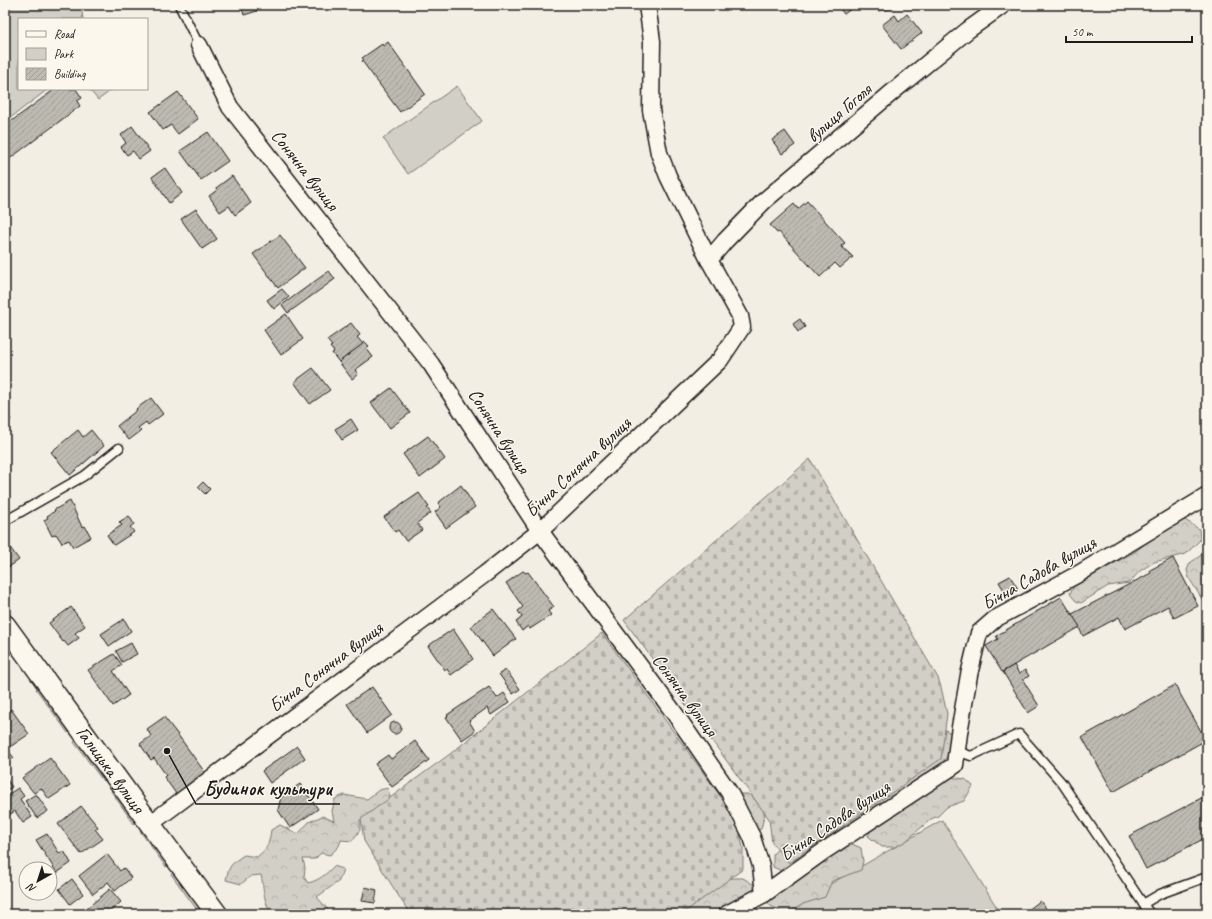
<svg xmlns="http://www.w3.org/2000/svg" width="1212" height="919" font-family="Caveat,sans-serif">
<defs>
<pattern id="forest-crowns" width="20" height="18" patternUnits="userSpaceOnUse"><rect width="20" height="18" fill="#d2cfc6"/><path d="M2 6a3 3 0 1 1 6 0M12 15a3 3 0 1 1 6 0" fill="none" stroke="#b4b1aa"/></pattern>
<pattern id="cemetery-stones" width="16" height="16" patternUnits="userSpaceOnUse"><rect width="16" height="16" fill="#d2cfc6"/><path d="M2 7V4a2 2 0 0 1 4 0v3zM10 15v-3a2 2 0 0 1 4 0v3z" fill="#b4b1aa"/></pattern>
<pattern id="building-hatch" width="6" height="6" patternUnits="userSpaceOnUse"><rect width="6" height="6" fill="#bdbab1"/><path d="M-1 1l2-2M0 6l6-6M5 7l2-2" fill="none" stroke="#a29f98"/></pattern>
</defs>
<rect width="100%" height="100%" fill="#f2eee4"/>
<filter id="ink" filterUnits="userSpaceOnUse"><feTurbulence type="fractalNoise" baseFrequency=".025" numOctaves="2"/><feDisplacementMap in="SourceGraphic" scale="8" xChannelSelector="R" yChannelSelector="G"/><feConvolveMatrix kernelMatrix="1 2 1 2 8 2 1 2 1" color-interpolation-filters="sRGB"/></filter>
<g filter="url(#ink)">
<g fill="#d2cfc6" stroke="#777671">
<polygon points="5,5 81,5 83,19 19,19 19,89 48,89 5,122"/>
<polygon points="457,86 482,121 408,174 383,138"/>
<polygon points="89,89 113,89 98,100"/>
<polygon points="43,685 74,729 68,733 36,689"/>
<polygon points="81,737 109,776 103,781 74,742"/>
<polygon points="118,786 141,819 134,824 111,791"/>
<polygon points="942,820 1001,914 778,914"/>
<polygon points="146,826 172,863 166,867 140,831"/>
<polygon points="178,869 205,914 200,914 171,874"/>
</g>
<g fill="url(#forest-crowns)" stroke="#777671">
<polygon points="876,5 899,5 891,9 878,11"/>
<polygon points="1185,520 1199,529 1200,540 1186,554 1154,562 1140,571 1129,583 1108,586 1081,603 1076,601 1070,594 1073,587 1136,551 1173,521"/>
<polygon points="1207,551 1207,607 1189,578 1187,570 1190,563"/>
<polygon points="945,730 955,735 949,754 931,778 841,834 832,825 937,731"/>
<polygon points="949,777 965,779 973,786 964,801 947,807 938,816 931,819 906,841 895,847 882,847 868,836 876,819"/>
<path d="M 388,788 L 390,798 L 382,805 L 360,820 L 360,830 L 352,841 L 341,840 L 339,846 L 330,855 L 321,853 L 315,859 L 303,859 L 305,868 L 304,877 L 308,883 C 320,880 326,874 334,866 L 343,869 L 339,881 L 317,897 L 329,911 L 327,914 L 274,914 C 263,907 264,887 261,875 L 251,876 L 241,884 L 226,880 C 229,865 232,863 244,855 L 257,857 C 268,848 269,844 271,830 L 280,825 L 298,834 L 309,822 L 322,816 L 334,821 L 332,811 L 335,799 L 344,795 L 367,799 L 379,790 Z"/>
<polygon points="740,794 748,794 766,809 761,829 755,832 740,817"/>
<polygon points="788,838 812,838 809,859 788,874 773,867 773,854"/>
<polygon points="843,840 861,848 863,861 861,870 832,881 825,897 803,904 787,914 784,914 768,904 767,896 814,861 827,863 838,841"/>
<polygon points="726,878 743,878 759,888 748,914 673,914"/>
</g>
<g fill="url(#cemetery-stones)" stroke="#777671">
<polygon points="810,459 938,678 941,687 947,714 941,759 789,863 772,843 769,819 624,620"/>
<polygon points="602,633 721,797 738,824 743,848 743,869 682,914 410,914 364,841 361,819 450,754"/>
</g>
<g fill="url(#building-hatch)" stroke="#1c1c1c">
<polygon points="241,5 255,5 257,11 244,15"/>
<polygon points="837,5 856,5 844,14"/>
<polygon points="907,14 922,33 901,49 882,25 895,15 899,21"/>
<polygon points="388,42 425,94 400,112 362,61 364,60 362,58 382,44 383,46"/>
<polygon points="55,89 76,89 82,98 77,101 80,106 8,160 5,156 5,126"/>
<polygon points="178,92 198,119 178,134 171,125 163,130 150,112"/>
<polygon points="132,126 150,151 139,159 133,151 127,155 121,147 126,143 121,135"/>
<polygon points="785,131 795,145 782,154 772,140"/>
<polygon points="208,132 228,161 201,180 180,151"/>
<polygon points="165,168 182,193 169,203 152,177"/>
<polygon points="232,176 251,203 235,215 229,206 220,212 209,196 217,190 216,188"/>
<polygon points="807,201 845,243 841,246 853,257 840,268 835,263 820,277 779,232 777,233 770,225 794,204 798,209"/>
<polygon points="196,209 217,239 202,249 181,219"/>
<polygon points="280,235 305,268 278,288 253,254"/>
<polygon points="329,271 335,279 288,313 282,305"/>
<polygon points="282,289 289,297 274,309 267,300"/>
<polygon points="286,314 303,339 281,355 264,330"/>
<polygon points="800,319 805,327 798,332 793,324"/>
<polygon points="351,323 360,335 357,337 363,344 339,362 332,353 334,352 330,347 332,346 327,340"/>
<polygon points="365,342 369,346 366,348 373,357 355,370 358,374 352,379 339,362"/>
<polygon points="313,368 330,390 310,404 294,382"/>
<polygon points="391,388 410,413 390,428 371,403"/>
<polygon points="151,398 163,414 148,425 146,422 138,428 141,431 129,440 117,426 137,410 136,409"/>
<polygon points="5,412 11,419 5,424"/>
<polygon points="351,419 358,430 342,440 335,429"/>
<polygon points="78,430 83,437 91,430 104,446 70,475 51,452"/>
<polygon points="428,436 445,459 420,478 403,454"/>
<polygon points="203,482 210,489 205,494 198,487"/>
<polygon points="461,485 475,507 446,528 435,512 441,507 438,503"/>
<polygon points="419,493 429,507 427,508 431,513 417,523 422,530 406,541 398,530 395,532 384,517"/>
<polygon points="70,501 82,527 85,526 91,537 73,547 69,540 62,543 56,534 52,536 44,520 48,518 47,516 55,511 54,510"/>
<polygon points="129,516 134,524 130,527 134,532 114,545 107,535 122,525 119,522"/>
<polygon points="6,542 19,560 6,569 5,543"/>
<polygon points="1173,558 1198,606 1174,618 1168,606 1125,629 1119,617 1083,636 1072,614 1151,573 1150,570"/>
<polygon points="523,571 526,573 528,572 554,607 548,611 551,615 530,629 528,626 522,631 516,622 522,617 518,611 523,607 506,583"/>
<polygon points="1010,576 1018,589 1007,595 999,582"/>
<polygon points="1061,597 1080,627 1002,672 986,646 998,639 996,636"/>
<polygon points="71,607 85,626 75,633 79,638 68,646 64,641 63,642 49,623"/>
<polygon points="493,609 516,639 493,656 471,626"/>
<polygon points="124,619 131,631 109,646 101,634"/>
<polygon points="453,629 473,659 451,675 447,669 445,670 428,646"/>
<polygon points="131,643 137,654 122,662 116,651"/>
<polygon points="114,654 122,665 113,671 129,695 113,706 88,670"/>
<polygon points="1014,665 1019,674 1025,670 1029,676 1023,680 1039,706 1028,713 1003,672"/>
<polygon points="506,670 520,689 513,694 499,674"/>
<polygon points="1175,685 1206,740 1113,792 1082,737"/>
<polygon points="372,687 392,715 367,733 347,704"/>
<polygon points="489,687 497,698 504,693 510,702 491,715 487,708 469,721 475,731 462,740 446,717 448,716 447,715"/>
<polygon points="11,709 29,734 7,749 14,758 5,764 5,711 6,713"/>
<polygon points="164,717 178,735 206,774 177,795 164,777 166,775 154,758 151,760 140,744 151,736 147,729"/>
<circle cx="395" cy="728" r="6"/>
<polygon points="415,741 429,760 392,787 375,764 388,755 391,759"/>
<polygon points="297,746 305,758 270,783 262,771"/>
<polygon points="50,758 70,785 49,799 41,788 34,793 22,778"/>
<polygon points="5,777 12,787 5,791"/>
<polygon points="300,784 318,809 290,828 278,810 281,797"/>
<polygon points="18,788 24,796 20,799 32,817 23,823 15,811 6,817 5,816 6,796"/>
<polygon points="36,794 48,811 37,818 25,801"/>
<polygon points="1207,795 1207,837 1146,869 1129,836"/>
<polygon points="81,806 98,827 95,829 103,839 81,854 58,824"/>
<polygon points="47,834 59,853 64,851 71,863 57,873 36,840"/>
<polygon points="107,854 120,871 124,868 131,878 115,891 108,882 93,894 79,876"/>
<polygon points="72,879 83,894 70,904 59,889"/>
<polygon points="365,887 377,890 375,903 362,901"/>
<polygon points="110,889 121,902 107,914 90,914 86,909"/>
<polygon points="1040,901 1051,914 1023,914"/>
</g>
<g fill="none" stroke-linecap="round" stroke-linejoin="round">
<defs>
<g id="service">
<polyline points="179,5 199,45"/>
<polyline points="5,521 84,476 119,448"/>
<polyline points="957,751 971,756 1019,734 1062,783 1150,914"/>
<polyline points="1143,904 1160,894 1207,877"/>
</g>
<g id="minor">
<polyline points="199,45 230,107 431,364 540,531 675,714 729,792 752,837 761,866 764,894"/>
<polyline points="709,260 725,241 764,201 896,89 968,30 1003,5"/>
<polyline points="150,824 485,574 540,531 720,360 742,327 740,316 708,258 668,176 659,153 651,110 652,41 647,5"/>
<polyline points="727,914 764,894 824,851 955,765 959,733 969,675 979,633 995,619 1080,573 1207,496"/>
</g>
<g id="tertiary">
<path id="s1" d="M 5,625 L 150,824 L 217,914"/>
</g>
</defs>
<use href="#service" stroke="#1c1c1c" stroke-width="11"/>
<use href="#minor" stroke="#1c1c1c" stroke-width="19"/>
<use href="#tertiary" stroke="#1c1c1c" stroke-width="23"/>
<use href="#service" stroke="#fbf7ec" stroke-width="8"/>
<use href="#minor" stroke="#fbf7ec" stroke-width="16"/>
<use href="#tertiary" stroke="#fbf7ec" stroke-width="20"/>
</g>
</g>
<g text-anchor="middle" dominant-baseline="central" stroke-width="3" stroke-linejoin="round" paint-order="stroke">
<g font-size="19" fill="#1c1c1c" stroke="#fbf7ec">
<text transform="translate(839 113) rotate(-41)">вулиця Гоголя</text>
<text transform="translate(305 170) rotate(52)">Сонячна вулиця</text>
<text transform="translate(499 431) rotate(57)">Сонячна вулиця</text>
<text transform="translate(578 467) rotate(-43)">Бічна Сонячна вулиця</text>
<text transform="translate(1039 573) rotate(-30)">Бічна Садова вулиця</text>
<text transform="translate(326 667) rotate(-37)">Бічна Сонячна вулиця</text>
<text transform="translate(685 695) rotate(54)">Сонячна вулиця</text>
<text stroke="none"><textPath href="#s1" startOffset="179">Галицька вулиця</textPath></text>
<text transform="translate(835 821) rotate(-34)">Бічна Садова вулиця</text>
</g>
</g>
<path fill="none" stroke="#1c1c1c" stroke-width="1.5" d="M167 751L196 804H340"/>
<circle fill="#1c1c1c" stroke="#fbf7ec" stroke-width="1.5" cx="167" cy="751" r="4"/>
<g font-size="20" text-anchor="middle" font-weight="bold" fill="#1c1c1c" stroke="#fbf7ec" stroke-width="3" stroke-linejoin="round" paint-order="stroke">
<text x="268" y="795">Будинок культури</text>
</g>
<rect width="1212" height="919" fill="none" stroke="#fbf7ec" stroke-width="20"/>
<rect x="10" y="10" width="1192" height="899" fill="none" stroke="#1c1c1c" stroke-width="1.5" filter="url(#ink)"/>
<rect x="18" y="18" width="130" height="72" fill="#fbf7ec" stroke="#a29f99"/>
<rect x="26" y="31" width="20" height="6" fill="#fbf7ec" stroke="#a29f99"/>
<text x="54" y="38" font-size="12" fill="#1c1c1c">Road</text>
<rect x="26" y="48" width="20" height="12" fill="#d2cfc6" stroke="#a29f99"/>
<text x="54" y="58" font-size="12" fill="#1c1c1c">Park</text>
<rect x="26" y="68" width="20" height="12" fill="url(#building-hatch)" stroke="#a29f99"/>
<text x="54" y="78" font-size="12" fill="#1c1c1c">Building</text>
<g transform="translate(38 881) rotate(219)"><circle r="19" fill="#fbf7ec" stroke="#a29f99"/>
<path d="M0-3L7 15L0 10L-7 15Z" fill="#1c1c1c"/>
<text y="-6" font-size="11" font-weight="bold" text-anchor="middle" fill="#1c1c1c">N</text>
</g>
<path d="M1066 36v6h126v-6" fill="none" stroke="#1c1c1c" stroke-width="2"/>
<text x="1072" y="36" font-size="12" fill="#1c1c1c" stroke="#fbf7ec" stroke-width="3" paint-order="stroke">50 m</text>
</svg>
